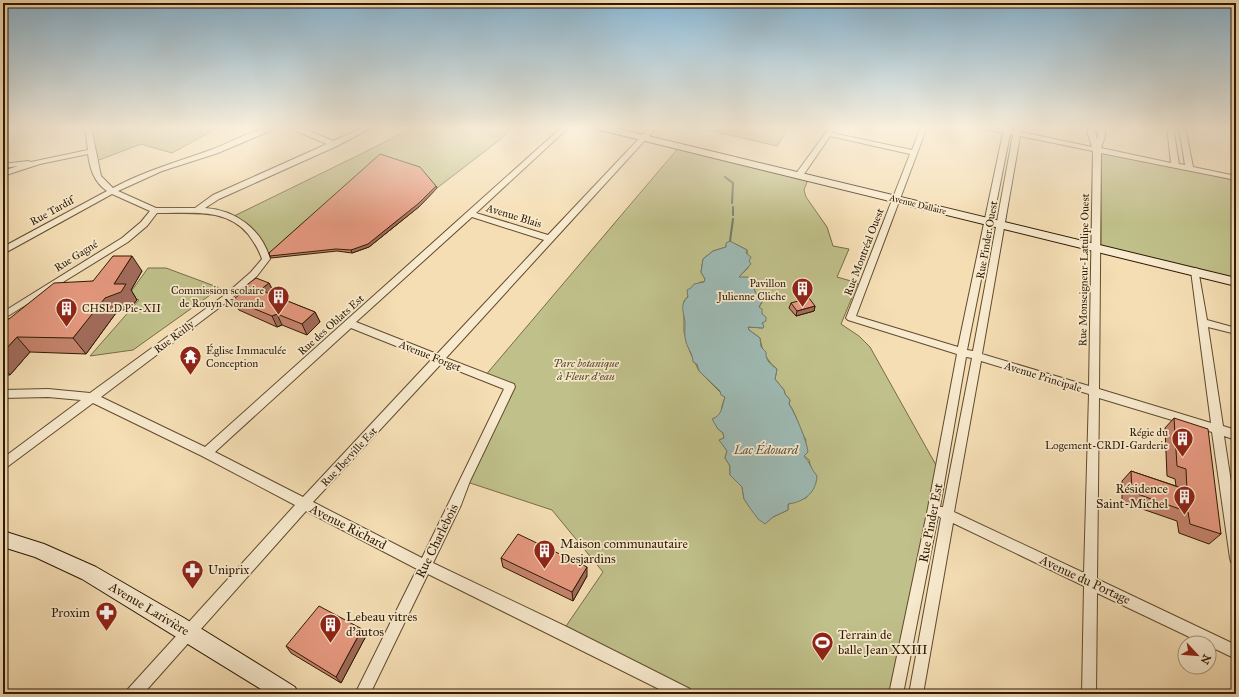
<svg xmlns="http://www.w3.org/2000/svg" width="1239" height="697" font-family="'IM FELL Great Primer',serif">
<rect width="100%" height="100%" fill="#f5deb4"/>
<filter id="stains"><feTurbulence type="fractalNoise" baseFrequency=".005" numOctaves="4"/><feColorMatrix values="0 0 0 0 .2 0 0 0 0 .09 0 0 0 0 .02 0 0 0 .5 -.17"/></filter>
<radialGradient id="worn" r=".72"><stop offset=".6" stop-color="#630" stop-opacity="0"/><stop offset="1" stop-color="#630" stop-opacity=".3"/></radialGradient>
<g fill="#c0c08a" stroke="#786c45" fill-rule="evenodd">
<polygon points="110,127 219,127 172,153 141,144 94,162 89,132"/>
<polygon points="414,127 511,127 501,139 437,188 421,169 381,157 266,259 265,252 232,217 365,152"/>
<polygon points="695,127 789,127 777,146"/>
<path d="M 680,146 L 809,177 L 804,190 L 806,197 L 827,227 L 833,246 L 849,249 L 837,277 L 858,283 L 841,324 L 859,336 L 870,347 L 941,474 L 896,694 L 685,694 L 562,632 L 603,572 L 552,510 L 464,481 L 510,387 L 484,377 ZM 735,244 L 747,250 L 748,268 L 739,277 L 752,283 L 754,290 L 757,295 L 761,294 L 764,299 L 759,307 L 762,314 L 763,328 L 748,327 L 749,330 L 760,338 C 762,351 767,361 777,369 L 775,379 L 784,390 L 785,394 L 790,400 L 789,404 C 797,415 799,429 806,440 L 804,456 L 809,460 L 811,469 L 810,492 L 806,498 L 788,504 L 788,510 L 773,517 L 765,523 L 744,499 L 742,487 L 730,475 L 730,466 L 725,458 L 727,451 L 720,440 L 724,438 L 723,433 L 718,429 L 713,419 L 721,414 L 722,406 L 725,397 L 699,371 L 690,352 L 684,332 L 684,301 L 700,282 L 704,282 L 705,279 L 701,272 L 703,259 L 713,251 L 726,247 L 726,245 Z"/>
<polygon points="1100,151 1236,178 1236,280 1101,247"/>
<polygon points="148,268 166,268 220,288 133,350 90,356 139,300 127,297"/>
</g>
<path fill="#9ebbb5" stroke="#727a6d" d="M 730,241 L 747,250 L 746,253 L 751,257 L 749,261 L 751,264 L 739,277 L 748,277 L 757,295 L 761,294 L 762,292 L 766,294 L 759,307 L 762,309 L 762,314 L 766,317 L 766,321 L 762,323 L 764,326 L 763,328 L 748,327 L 749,330 L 760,338 L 761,347 L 766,352 C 765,360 771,365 777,369 L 775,379 L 784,390 L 785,394 L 790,400 L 789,404 C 795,413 807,441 808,452 L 804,456 C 810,462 811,469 817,476 C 816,493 804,502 788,504 L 788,510 L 773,517 L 765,524 L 758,519 L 750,508 L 744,499 L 742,487 L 730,475 L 730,466 L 725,458 L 727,451 L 719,440 L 724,438 L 723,433 L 718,429 L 712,419 C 722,416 722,406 725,397 L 721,395 L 720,391 L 699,371 L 697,364 L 693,362 C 693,354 688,349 686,342 C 684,335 685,330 685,323 C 684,312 679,305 688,297 L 687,290 L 691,288 L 694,284 L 704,282 L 705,279 L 701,272 L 703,259 L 713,251 L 726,247 L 726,243 Z"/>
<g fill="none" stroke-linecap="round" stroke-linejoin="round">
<g stroke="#727a6d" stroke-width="2">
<polyline points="762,128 764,127"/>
<polyline points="725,177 733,183 732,203"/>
<polyline points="733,207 733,215"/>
<polyline points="730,241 733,219"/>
</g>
<defs>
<g id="street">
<path d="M 85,127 L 91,127 L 101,176 L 113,188 C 146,170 178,162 213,149 C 235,141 256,127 279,127 L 218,153 L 162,171 L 118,191 L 156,208 L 195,208 L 213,195 L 327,144 L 287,127 L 304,129 L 333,141 L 365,127 L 373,127 L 337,146 L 219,199 L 205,208 C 235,210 262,229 270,259 L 257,276 L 232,298 L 101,397 L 205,447 L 562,127 L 569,127 L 476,213 L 548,235 L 650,127 L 657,127 L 446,358 L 514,384 L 515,387 L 470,481 L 461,505 L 433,563 L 567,627 L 690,689 L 692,694 L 669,694 L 428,574 L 370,694 L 355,694 L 417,569 L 306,511 L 143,694 L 126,694 L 128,689 L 295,505 L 202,456 L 93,403 L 7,467 L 3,469 L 3,458 L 81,400 L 48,397 L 3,398 L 3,390 L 48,389 L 90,393 L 226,294 L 251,272 L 262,259 C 259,250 254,242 248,234 C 225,207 190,214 157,213 L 147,226 L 128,242 L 3,319 L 3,312 L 122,238 L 141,222 L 150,211 L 112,194 L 3,254 L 3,247 L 107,191 C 94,182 90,169 88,154 L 40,164 L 3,176 L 3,171 L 18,166 L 3,168 L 3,164 L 28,161 L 31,162 L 88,150 ZM 472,217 L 544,240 L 437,354 L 356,322 ZM 351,328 L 431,360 L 303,497 L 215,452 ZM 441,364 L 504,389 L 422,558 L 313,502 Z"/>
<path d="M 830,127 L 836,127 L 832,133 L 912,150 L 921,127 L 927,127 L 856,316 L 958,347 L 1003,133 L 983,128 L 982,127 L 1004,129 L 1005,127 L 1011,127 L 1011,130 L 1014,131 L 1015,127 L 1021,127 L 1021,132 L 1092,147 L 1088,134 L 1088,127 L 1094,127 L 1097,140 L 1099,127 L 1105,127 L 1105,136 L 1101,148 L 1171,163 L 1167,127 L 1173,127 L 1179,164 L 1185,165 L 1179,127 L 1185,127 L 1193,167 L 1236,176 L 1236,180 L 1101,153 L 1099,389 L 1211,423 L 1191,271 L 1195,268 L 1198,269 L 1207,320 L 1236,328 L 1236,334 L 1208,327 L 1223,426 L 1236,430 L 1236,440 L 1224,436 L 1236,515 L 1236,564 L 1231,562 L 1230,558 L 1212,432 L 1099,398 L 1097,579 L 1236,645 L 1236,659 L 1209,646 L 1209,643 L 1202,643 L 1097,593 L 1096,694 L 1082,694 L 1084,586 L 953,523 L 923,694 L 909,694 L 941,518 L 938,516 L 903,694 L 889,694 L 928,508 L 957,354 L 848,320 L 846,318 L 910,154 L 830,136 L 802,177 L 796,177 L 795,175 ZM 1010,134 L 1013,135 L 973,351 L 967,350 ZM 1020,136 L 1093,151 L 1089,386 L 982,354 ZM 966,357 L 972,358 L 943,507 L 940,507 ZM 981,361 L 1089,394 L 1084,573 L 954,512 Z"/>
</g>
<g id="secondary">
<polygon points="595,127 611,127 1236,278 1236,286 600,130"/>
<polygon points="3,531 44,544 96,567 184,618 295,687 298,694 269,694 82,579 35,557 3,547"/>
</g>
</defs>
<use href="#street" stroke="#604a2d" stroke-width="2"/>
<use href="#secondary" stroke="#2f1900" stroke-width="2"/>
<use href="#street" fill="#f8eace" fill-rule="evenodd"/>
<use href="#secondary" fill="#f8eace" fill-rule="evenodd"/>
</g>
<g fill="#c6846e" stroke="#2f1900">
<polygon points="436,186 437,188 420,206 369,247 352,253 337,251 271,258 269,253"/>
<polygon points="142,271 131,290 137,300 131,307 116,313 86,354 30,352 10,375 3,375 3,320 9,319 93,281"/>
<polygon points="269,283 274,293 272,295 315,312 320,322 307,335 282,325 277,327 239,310 233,300 238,296 236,293"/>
<polygon points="791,303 815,306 814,311 796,316 789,308"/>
<polygon points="1174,418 1221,534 1209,544 1179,533 1177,521 1122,502 1122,481 1131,471 1176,486 1175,479 1167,476 1165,428"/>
<polygon points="501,558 587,576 573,601 503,567"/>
<polygon points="366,636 341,683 291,653 286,646"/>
</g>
<g fill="#a16b5a" stroke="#2f1900">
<polygon points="436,186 437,188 420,206 369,247 352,253 351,250"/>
<polygon points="132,256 142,271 131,290 137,300 131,307 116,313 86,354 73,338 114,284"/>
<polygon points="269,283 274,293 265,300 260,290"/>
<polygon points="815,306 814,311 796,316 797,311"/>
<polygon points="315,312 320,322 307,335 302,324"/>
<polygon points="277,314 282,325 277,327 272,316"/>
<polygon points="17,337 30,352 10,375 3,367 3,352"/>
<polygon points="587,567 587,576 573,601 572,592"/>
<polygon points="362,629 366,636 341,683 336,677"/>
</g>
<g fill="#e69980" stroke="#2f1900">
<polygon points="380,154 420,167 436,186 419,203 368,244 351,250 336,249 270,256 269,253"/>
<polygon points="113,256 132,256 114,284 126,284 121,292 105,298 73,338 17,337 3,352 3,320 9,319 54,283 93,281"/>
<polygon points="256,278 269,283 260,290 315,312 302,324 277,314 272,316 233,300 240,294 236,293"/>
<polygon points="809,298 815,306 797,311 791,303"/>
<polygon points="1174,418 1208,429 1221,534 1190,524 1188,512 1132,492 1131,471 1187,490 1186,469 1177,466"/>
<polygon points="518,534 587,567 572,592 501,558"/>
<polygon points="319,606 362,629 336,677 286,646"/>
</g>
<linearGradient id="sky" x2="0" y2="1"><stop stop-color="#8ab7d4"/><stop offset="0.57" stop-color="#faf0dd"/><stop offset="1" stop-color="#faf0dd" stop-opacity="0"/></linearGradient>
<rect width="1239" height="224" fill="url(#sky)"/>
<defs>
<symbol id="building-pin" viewBox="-11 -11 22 30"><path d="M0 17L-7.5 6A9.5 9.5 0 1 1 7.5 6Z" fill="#8f2418" stroke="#f8eace"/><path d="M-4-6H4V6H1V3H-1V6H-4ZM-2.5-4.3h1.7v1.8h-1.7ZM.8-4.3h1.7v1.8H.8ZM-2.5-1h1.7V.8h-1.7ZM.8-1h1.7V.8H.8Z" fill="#fff"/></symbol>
<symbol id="temple-pin" viewBox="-11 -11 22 30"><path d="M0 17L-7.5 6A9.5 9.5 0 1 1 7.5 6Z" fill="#8f2418" stroke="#f8eace"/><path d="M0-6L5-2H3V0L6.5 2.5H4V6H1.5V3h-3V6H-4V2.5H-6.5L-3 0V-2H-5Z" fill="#fff"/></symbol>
<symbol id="pharmacy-pin" viewBox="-11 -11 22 30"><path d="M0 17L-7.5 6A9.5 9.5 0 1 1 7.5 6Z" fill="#8f2418" stroke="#f8eace"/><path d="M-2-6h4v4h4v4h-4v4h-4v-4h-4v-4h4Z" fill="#fff"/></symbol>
<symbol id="stadium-pin" viewBox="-11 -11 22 30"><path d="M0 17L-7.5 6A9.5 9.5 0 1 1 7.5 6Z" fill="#8f2418" stroke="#f8eace"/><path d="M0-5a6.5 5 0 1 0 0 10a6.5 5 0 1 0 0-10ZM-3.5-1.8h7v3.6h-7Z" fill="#fff"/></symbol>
</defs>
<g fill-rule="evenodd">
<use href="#building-pin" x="790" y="276" width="25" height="34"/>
<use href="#building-pin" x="266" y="284" width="25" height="34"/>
<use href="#building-pin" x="54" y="296" width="25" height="34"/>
<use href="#temple-pin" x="178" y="344" width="25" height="34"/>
<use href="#building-pin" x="1170" y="426" width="25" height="34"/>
<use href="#building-pin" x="1172" y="484" width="25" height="34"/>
<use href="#building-pin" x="532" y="538" width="25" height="34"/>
<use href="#pharmacy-pin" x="180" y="558" width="25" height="34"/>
<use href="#pharmacy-pin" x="94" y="600" width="25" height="34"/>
<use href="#building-pin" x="318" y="612" width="25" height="34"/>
<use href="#stadium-pin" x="810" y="630" width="25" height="34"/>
</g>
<g text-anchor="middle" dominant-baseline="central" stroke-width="3.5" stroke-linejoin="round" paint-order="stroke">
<g font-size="9" fill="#2f1900" stroke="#f8eace">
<text transform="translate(918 204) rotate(14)">Avenue Dallaire</text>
</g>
<g font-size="11" fill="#2f1900" stroke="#f8eace">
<text transform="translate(52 211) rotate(-29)">Rue Tardif</text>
<text transform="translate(514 216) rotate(17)">Avenue Blais</text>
<text transform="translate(987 240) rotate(-80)">Rue Pinder Ouest</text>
<text transform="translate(864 252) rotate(-69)">Rue Montréal Ouest</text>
<text transform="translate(76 256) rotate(-32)">Rue Gagné</text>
<text transform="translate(1084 270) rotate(-89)">Rue Monseigneur-Latulipe Ouest</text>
<text transform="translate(331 325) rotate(-42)">Rue des Oblats Est</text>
<text transform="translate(174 337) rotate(-37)">Rue Reilly</text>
<text transform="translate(430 356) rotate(22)">Avenue Forget</text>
<text transform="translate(1043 377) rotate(17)">Avenue Principale</text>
<text transform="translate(349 457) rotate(-47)">Rue Iberville Est</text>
</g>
<g font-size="11" fill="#2f1900" stroke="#f8eace" text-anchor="end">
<text x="786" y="283">Pavillon<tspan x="786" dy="13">Julienne Cliche</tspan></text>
<text x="264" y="290">Commission scolaire<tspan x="264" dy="13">de Rouyn Noranda</tspan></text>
<text x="82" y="308" text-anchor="start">CHSLD Pie-XII</text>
<text x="206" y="350" text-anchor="start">Église Immaculée<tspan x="206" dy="13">Conception</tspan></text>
<text x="1168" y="432">Régie du<tspan x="1168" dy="13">Logement-CRDI-Garderie</tspan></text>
</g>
<g font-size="11" font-style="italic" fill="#5a4b29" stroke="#f8eace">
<text x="586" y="363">Parc botanique<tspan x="586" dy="13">à Fleur d'eau</tspan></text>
</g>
<g font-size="12" font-style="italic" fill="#56523f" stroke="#f8eace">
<text x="766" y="450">Lac Édouard</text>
</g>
<g font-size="13" fill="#2f1900" stroke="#f8eace" text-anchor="start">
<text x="1168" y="489" text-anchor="end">Résidence<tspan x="1168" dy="15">Saint-Michel</tspan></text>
<text x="560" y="544">Maison communautaire<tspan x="560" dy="15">Desjardins</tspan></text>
<text x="208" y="570">Uniprix</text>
<text x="90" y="613" text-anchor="end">Proxim</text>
<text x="346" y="617">Lebeau vitres<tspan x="346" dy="15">d'autos</tspan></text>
<text x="838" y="635">Terrain de<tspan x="838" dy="15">balle Jean XXIII</tspan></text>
</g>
<g font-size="13" fill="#2f1900" stroke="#f8eace">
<text transform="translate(931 523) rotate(-79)">Rue Pinder Est</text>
<text transform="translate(348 527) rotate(27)">Avenue Richard</text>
<text transform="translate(437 541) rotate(-64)">Rue Charlebois</text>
<text transform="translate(1085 580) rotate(25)">Avenue du Portage</text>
<text transform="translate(149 609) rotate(31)">Avenue Larivière</text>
</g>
</g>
<rect width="1239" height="697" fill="none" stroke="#f5deb4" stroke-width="16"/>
<rect x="4" y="4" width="1231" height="689" fill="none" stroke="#2f1900" stroke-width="2"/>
<rect x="8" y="8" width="1223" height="681" fill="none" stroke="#2f1900"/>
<g transform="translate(1197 655) rotate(116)"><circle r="19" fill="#f8eace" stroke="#a8967c"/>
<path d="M0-3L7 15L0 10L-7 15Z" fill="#8f2418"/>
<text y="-6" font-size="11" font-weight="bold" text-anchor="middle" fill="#2f1900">N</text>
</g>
<rect width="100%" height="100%" filter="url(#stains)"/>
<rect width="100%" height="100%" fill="url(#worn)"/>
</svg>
